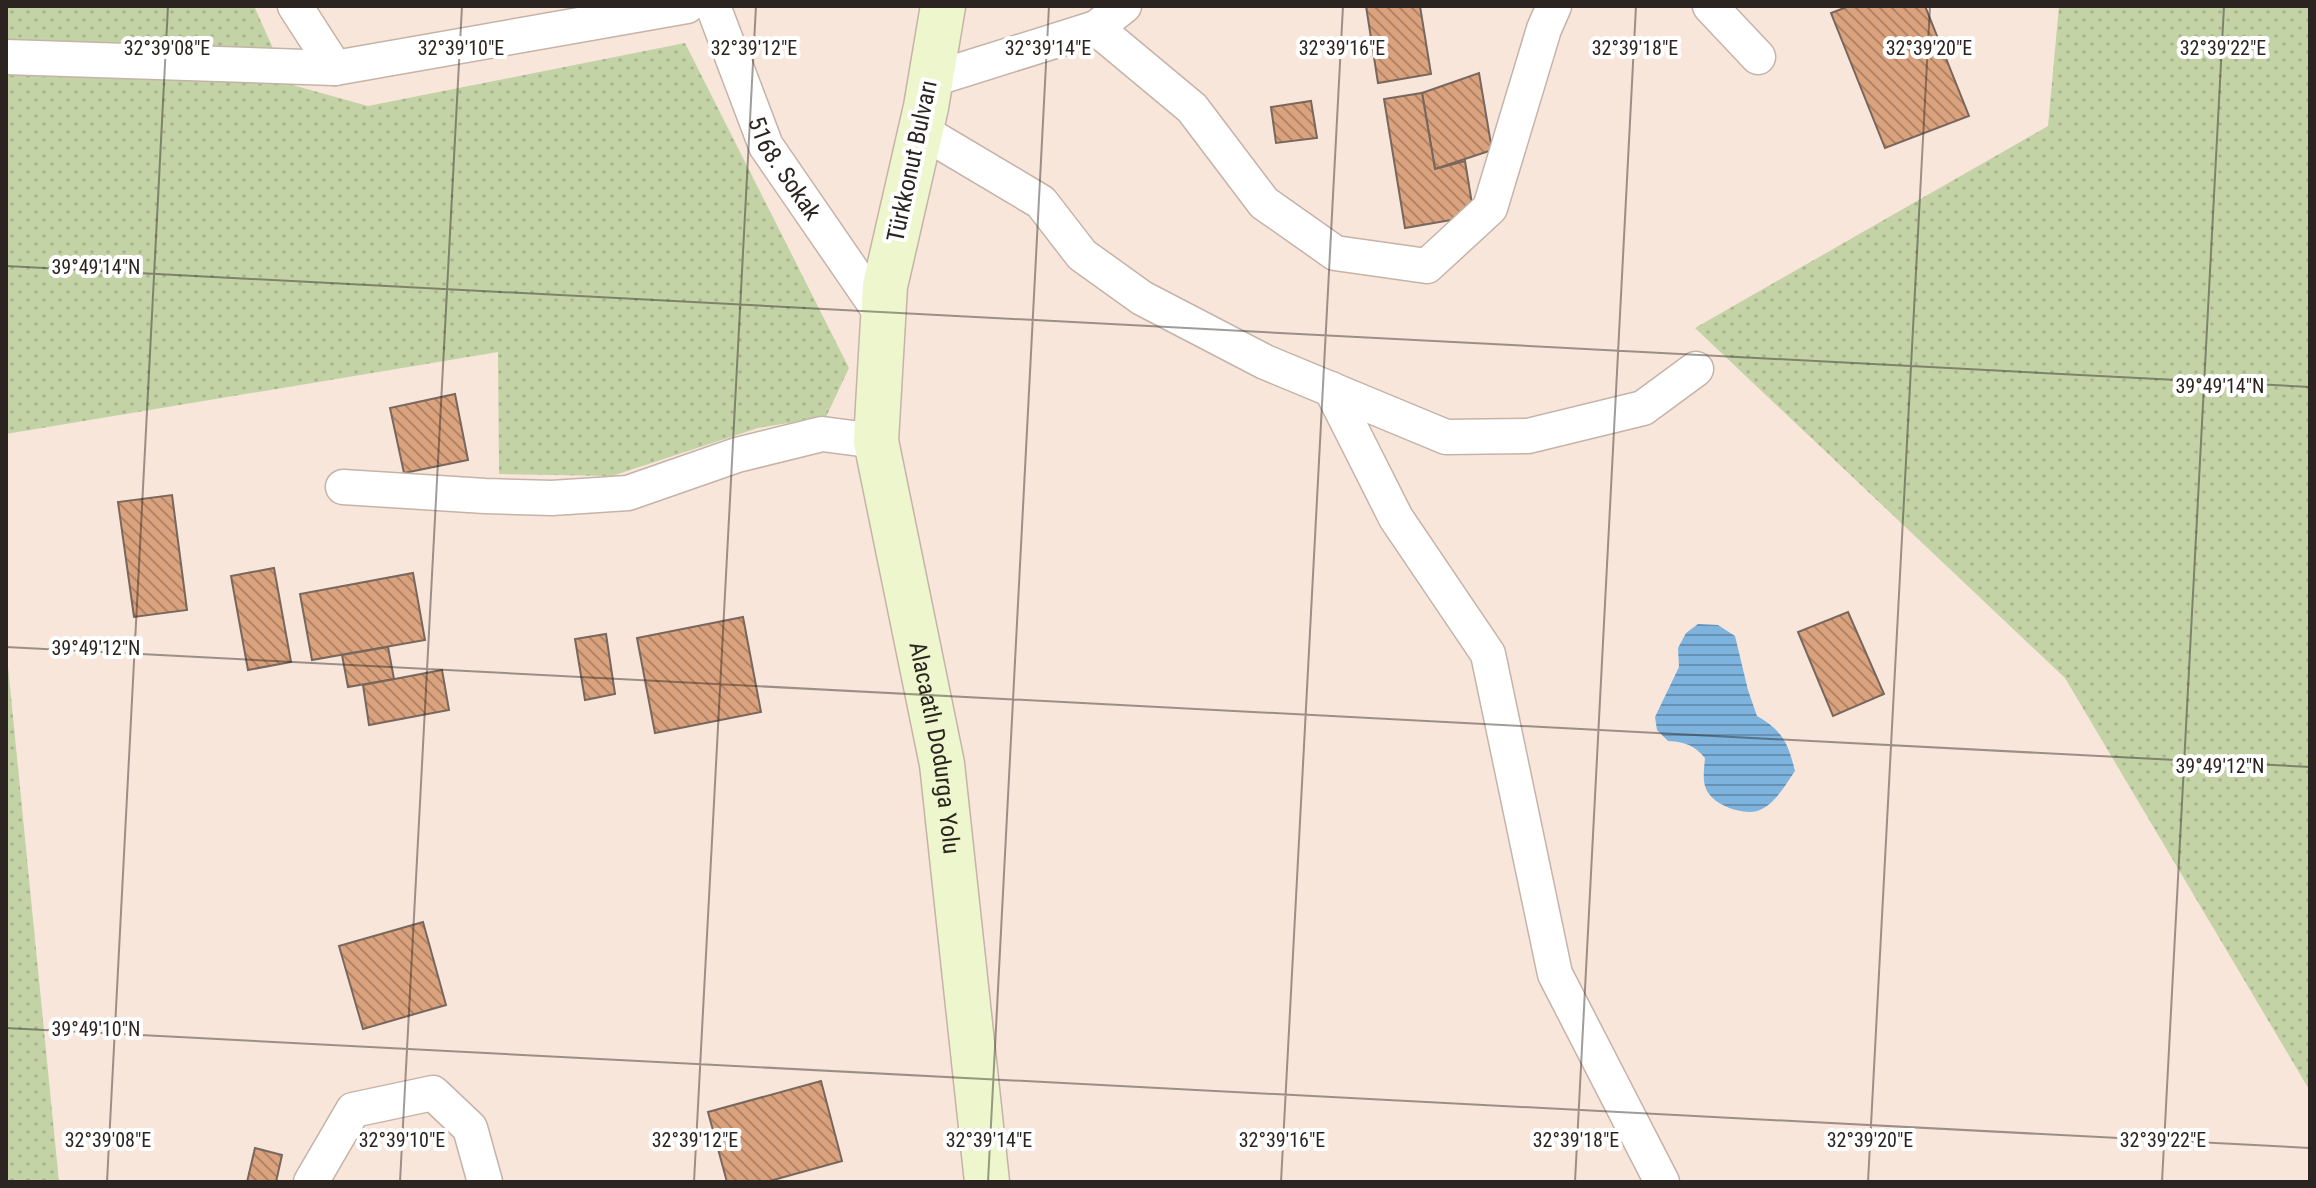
<svg xmlns="http://www.w3.org/2000/svg" width="2316" height="1188" font-family="'Roboto Condensed',sans-serif">
<defs>
<pattern id="grass-dots" width="8" height="8" patternUnits="userSpaceOnUse" patternTransform="scale(2)"><rect width="8" height="8" fill="#c3d3a6"/><path d="M2 2h.1M6 6h.1" fill="none" stroke="#a8b58f" stroke-width="1.8" stroke-linecap="round"/></pattern>
<pattern id="water-rules" width="6" height="5" patternUnits="userSpaceOnUse" patternTransform="scale(2)"><rect width="6" height="5" fill="#7eb3de"/><path d="M0 2.5h6" fill="none" stroke="#6791b4"/></pattern>
<pattern id="building-back-hatch" width="6" height="6" patternUnits="userSpaceOnUse" patternTransform="scale(2)"><rect width="6" height="6" fill="#dba27e"/><path d="M-1 5l2 2M0 0l6 6M5-1l2 2" fill="none" stroke="#b28467"/></pattern>
</defs>
<rect width="100%" height="100%" fill="#f9e6db"/>
<g fill="url(#grass-dots)">
<polygon points="6,6 254,6 289,84 368,106 685,43 849,368 826,417 758,428 612,476 499,474 498,352 6,434"/>
<polygon points="2059,6 2310,6 2310,1091 2065,678 1695,328 2048,126"/>
<polygon points="6,646 59,1182 6,1182"/>
</g>
<path fill="url(#water-rules)" d="M 1698,624 L 1718,625 L 1735,636 L 1748,690 L 1757,716 C 1783,731 1788,743 1795,771 C 1786,784 1776,802 1762,809 C 1748,817 1719,807 1710,795 C 1701,785 1704,770 1705,758 C 1694,745 1685,742 1668,741 L 1657,730 L 1655,717 L 1679,667 L 1678,648 L 1686,633 Z"/>
<g fill="url(#building-back-hatch)" stroke="#77675d" stroke-width="2">
<polygon points="1366,6 1420,6 1431,74 1378,83"/>
<polygon points="1849,6 1925,6 1969,116 1885,148 1831,13"/>
<polygon points="1479,73 1492,150 1435,169 1422,93"/>
<polygon points="1422,93 1435,169 1465,161 1474,216 1405,228 1384,99"/>
<polygon points="1311,101 1317,138 1276,143 1271,107"/>
<polygon points="455,394 468,460 404,473 390,408"/>
<polygon points="172,495 187,610 134,617 118,502"/>
<polygon points="274,568 291,662 248,670 231,576"/>
<polygon points="413,573 425,640 312,660 300,594"/>
<polygon points="1848,612 1884,694 1833,716 1798,632"/>
<polygon points="743,617 761,712 655,733 637,638"/>
<polygon points="606,634 615,694 585,700 575,639"/>
<polygon points="388,647 394,679 348,687 342,655"/>
<polygon points="442,670 449,710 369,725 363,685"/>
<polygon points="423,922 446,1005 363,1029 339,946"/>
<polygon points="821,1081 842,1161 766,1182 727,1182 708,1112"/>
<polygon points="255,1148 282,1155 276,1182 247,1182"/>
</g>
<g fill="none" stroke-linecap="round" stroke-linejoin="round">
<defs>
<g id="street">
<polyline points="295,6 335,68 687,6"/>
<path id="s1" d="M 713,6 L 766,146 L 883,316"/>
<polyline points="1710,6 1758,57"/>
<polyline points="1096,28 1192,108 1264,203 1335,253 1427,266 1490,208 1544,29 1554,6"/>
<polyline points="6,57 335,68"/>
<polyline points="930,80 1096,28 1124,6"/>
<polyline points="920,130 1041,202 1082,255 1142,298 1265,362 1446,437 1528,436 1643,408 1696,369"/>
<polyline points="1331,389 1396,518 1488,654 1555,974 1662,1182"/>
<polyline points="343,487 485,496 552,498 628,493 737,455 822,434 876,441"/>
<polyline points="311,1182 353,1110 433,1093 470,1128 485,1182"/>
</g>
<g id="secondary">
<path id="s2" d="M 943,6 L 926,107 L 885,286 L 876,441 L 942,764 L 987,1182"/>
</g>
</defs>
<use href="#street" stroke="#c5b3a8" stroke-width="37"/>
<use href="#secondary" stroke="#c5b3a8" stroke-width="47"/>
<use href="#street" stroke="#fff" stroke-width="34"/>
<use href="#secondary" stroke="#edf6cd" stroke-width="44"/>
</g>
<path fill="none" stroke="#2b2420" stroke-width="2" stroke-opacity="0.45" d="M 6,266 L 2310,387M 6,647 L 2310,767M 6,1028 L 2310,1148M 107,1182 L 168,6M 400,1182 L 462,6M 694,1182 L 756,6M 988,1182 L 1049,6M 1281,1182 L 1343,6M 1575,1182 L 1636,6M 1868,1182 L 1930,6M 2162,1182 L 2224,6"/>
<g text-anchor="middle" dominant-baseline="central" stroke-width="8" stroke-linejoin="round" paint-order="stroke">
<g font-size="24" fill="#2b2420" stroke="#fff">
<text transform="translate(912 161) rotate(-78)">Türkkonut Bulvarı</text>
<text stroke="none"><textPath href="#s1" startOffset="178">5168. Sokak</textPath></text>
<text stroke="none"><textPath href="#s2" startOffset="754">Alacaatlı Dodurga Yolu</textPath></text>
</g>
</g>
<g font-size="20" text-anchor="middle" fill="#2b2420" stroke="#fff" stroke-width="8" stroke-linejoin="round" paint-order="stroke">
<text x="167" y="55">32°39'08"E</text>
<text x="461" y="55">32°39'10"E</text>
<text x="754" y="55">32°39'12"E</text>
<text x="1048" y="55">32°39'14"E</text>
<text x="1342" y="55">32°39'16"E</text>
<text x="1635" y="55">32°39'18"E</text>
<text x="1929" y="55">32°39'20"E</text>
<text x="2223" y="55">32°39'22"E</text>
<text x="96" y="274">39°49'14"N</text>
<text x="2220" y="393">39°49'14"N</text>
<text x="96" y="655">39°49'12"N</text>
<text x="2220" y="773">39°49'12"N</text>
<text x="96" y="1036">39°49'10"N</text>
<text x="108" y="1147">32°39'08"E</text>
<text x="402" y="1147">32°39'10"E</text>
<text x="695" y="1147">32°39'12"E</text>
<text x="989" y="1147">32°39'14"E</text>
<text x="1282" y="1147">32°39'16"E</text>
<text x="1576" y="1147">32°39'18"E</text>
<text x="1870" y="1147">32°39'20"E</text>
<text x="2163" y="1147">32°39'22"E</text>
</g>
<rect width="2316" height="1188" fill="none" stroke="#2b2420" stroke-width="16"/>
</svg>
